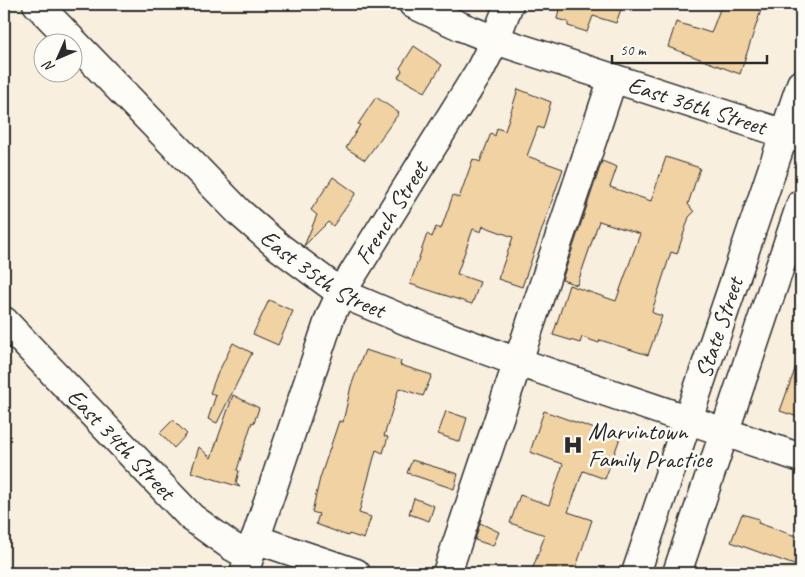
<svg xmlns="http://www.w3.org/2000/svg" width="805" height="577" font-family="Caveat,sans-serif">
<rect width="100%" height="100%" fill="#f9efde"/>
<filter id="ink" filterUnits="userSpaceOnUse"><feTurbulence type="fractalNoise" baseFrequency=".02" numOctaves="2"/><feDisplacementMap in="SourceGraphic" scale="10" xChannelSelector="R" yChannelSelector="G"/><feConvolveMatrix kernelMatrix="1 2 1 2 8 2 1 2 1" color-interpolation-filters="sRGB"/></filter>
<g filter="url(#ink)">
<g fill="#f1d2a3" stroke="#2b2b2b">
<polygon points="560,4 623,4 616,23 593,16 587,32 568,26 568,22 557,19"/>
<polygon points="722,4 763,4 740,74 668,47 676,22 711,33"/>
<polygon points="414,46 442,65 425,92 398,77 402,71 400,68"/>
<polygon points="518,89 551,102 543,129 538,127 527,156 563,169 522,287 498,279 513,237 483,226 481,232 473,229 457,274 480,282 472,304 410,284 427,234 432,237 436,227 441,229 453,195 459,198 473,159 480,162 491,133 495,136 497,128 505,131"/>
<polygon points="376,97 399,113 365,160 346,148 360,125 358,124"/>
<polygon points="666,157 700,168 688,204 694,212 689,217 677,254 671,252 652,311 653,313 662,316 648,355 600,340 599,343 582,337 580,343 553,335 569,285 616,301 640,234 599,221 577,285 562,280 602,161 617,167 610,187 651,201"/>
<polygon points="333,177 356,193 333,226 328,222 304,246 317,215 311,210"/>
<polygon points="269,300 293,311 278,345 253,334"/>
<polygon points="233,343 252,353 217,423 208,419 216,395 210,393 216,377"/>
<polygon points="365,350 401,361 400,365 432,375 423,396 399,388 384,436 388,437 383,453 376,450 359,513 371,517 364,539 349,534 348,536 316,524 319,514 312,512 320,478 339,421 343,422 351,386"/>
<polygon points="799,358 801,358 801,418 780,411"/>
<polygon points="233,395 259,408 254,423 252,422 237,470 239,471 236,483 240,487 191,472 199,447 211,458"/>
<polygon points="446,411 467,418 460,442 438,434"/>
<polygon points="544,411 620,438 605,479 583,471 568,512 592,520 574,573 531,573 545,535 510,523 520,495 549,505 563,464 530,452"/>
<polygon points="173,420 187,434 174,448 160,433"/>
<polygon points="412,460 458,474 454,489 407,473"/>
<polygon points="414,498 434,506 429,521 409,514"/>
<polygon points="742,514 759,519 758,523 801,538 801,553 797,566 731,542"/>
<polygon points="480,523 499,532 493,546 475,540"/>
</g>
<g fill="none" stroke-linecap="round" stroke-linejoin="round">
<defs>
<g id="minor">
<path id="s1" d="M 37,4 L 239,212 L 279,247 L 341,293 L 419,326 L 518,362 L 801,458"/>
<path id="s2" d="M 413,4 L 462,27 L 495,40 L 801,139"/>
<path id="s3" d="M 4,321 L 191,517 L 231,546 L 249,556"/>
<polyline points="255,539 356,573"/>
<path id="s4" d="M 244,573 L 330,317 L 341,293 L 480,70 L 495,40 L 509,4"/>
<polyline points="447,573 613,78"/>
<path id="s5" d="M 636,573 L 801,84"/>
<polyline points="677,573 801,204"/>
</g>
</defs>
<use href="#minor" stroke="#2b2b2b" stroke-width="31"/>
<use href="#minor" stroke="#fdfcf7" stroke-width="28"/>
</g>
</g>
<defs>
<symbol id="hospital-bare" viewBox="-9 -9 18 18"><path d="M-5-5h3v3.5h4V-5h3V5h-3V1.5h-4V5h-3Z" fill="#2b2b2b" stroke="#fdfcf7" stroke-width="2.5" paint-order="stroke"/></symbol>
</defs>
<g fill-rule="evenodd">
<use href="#hospital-bare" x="559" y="431" width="28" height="28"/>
</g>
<g text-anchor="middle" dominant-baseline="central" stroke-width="5" stroke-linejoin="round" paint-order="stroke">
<g font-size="24" fill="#2b2b2b" stroke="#fdfcf7">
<text stroke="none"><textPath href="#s2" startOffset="302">East 36th Street</textPath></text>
<text stroke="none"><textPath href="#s4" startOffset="391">French Street</textPath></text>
<text stroke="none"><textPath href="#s1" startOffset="395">East 35th Street</textPath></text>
<text stroke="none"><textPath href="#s5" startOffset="259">State Street</textPath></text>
<text stroke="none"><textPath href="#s3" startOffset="170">East 34th Street</textPath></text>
</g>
<g font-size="24" fill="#2b2b2b" stroke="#fdfcf7" text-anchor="start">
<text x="588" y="431">Marvintown<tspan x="588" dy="28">Family Practice</tspan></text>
</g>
</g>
<rect width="805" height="577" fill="none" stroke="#fdfcf7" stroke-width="20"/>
<rect x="10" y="10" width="785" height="557" fill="none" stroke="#2b2b2b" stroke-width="2" filter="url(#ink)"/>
<g transform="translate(58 58) rotate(225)"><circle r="24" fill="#fdfcf7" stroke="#a9a8a5"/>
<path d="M0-4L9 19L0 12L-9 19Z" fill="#2b2b2b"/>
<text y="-8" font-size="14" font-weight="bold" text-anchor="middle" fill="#2b2b2b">N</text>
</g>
<path d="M612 55v8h155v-8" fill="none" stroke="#2b2b2b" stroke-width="2.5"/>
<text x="620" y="55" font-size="15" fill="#2b2b2b" stroke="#fdfcf7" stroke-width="4" paint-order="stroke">50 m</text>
</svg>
